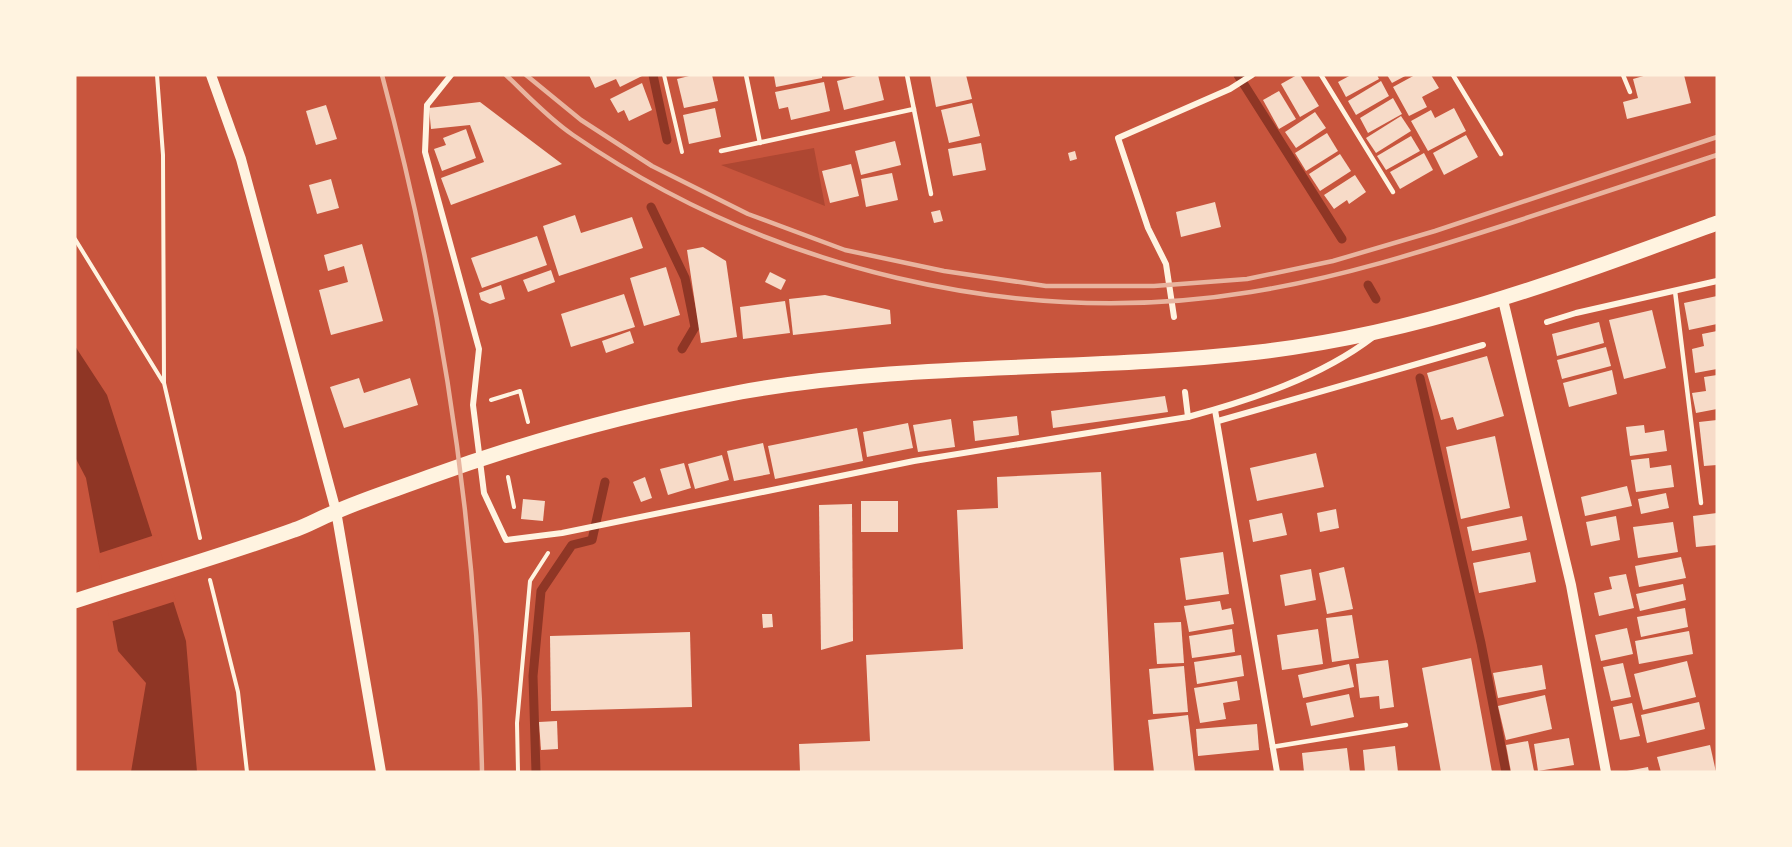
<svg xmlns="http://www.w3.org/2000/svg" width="1792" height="847" font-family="Raleway,sans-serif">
<rect width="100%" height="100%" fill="#c8553d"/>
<polygon fill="#ae4732" points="814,148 825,206 721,165"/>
<polygon fill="#8f3625" points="75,346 107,395 186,641 197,772 131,772 146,683 118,651 86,478 75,457"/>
<polygon fill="#c8553d" points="155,535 176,601 110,622 97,554"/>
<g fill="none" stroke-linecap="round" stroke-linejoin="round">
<g stroke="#8f3625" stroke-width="9">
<polyline points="653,75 667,140"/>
<polyline points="1238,75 1342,239"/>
<polyline points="651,207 685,278 695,327 682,349"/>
<polyline points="1368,285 1376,299"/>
<polyline points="1420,378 1481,643 1506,772"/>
<polyline points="536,772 533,676 541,591 572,545 592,540 605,482"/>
</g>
</g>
<g fill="#f7dbc8">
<polygon points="589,75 644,75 620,87 616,79 595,88"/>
<polygon points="693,75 712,75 718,101 684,108 677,79"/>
<polygon points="778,75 822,75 822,78 776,87 774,76"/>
<polygon points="860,75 878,75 884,100 844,110 837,81"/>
<polygon points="930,75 966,75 972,99 936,107"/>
<polygon points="1297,75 1300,75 1319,106 1300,117 1281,84"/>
<polygon points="1351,75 1377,75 1379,79 1346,97 1338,82"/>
<polygon points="1387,75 1407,75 1392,83"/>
<polygon points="1415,75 1431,75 1439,88 1422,97 1427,107 1409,116 1393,87"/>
<polygon points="1647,75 1684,75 1691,103 1627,119 1623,102 1638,98 1633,79"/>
<polygon points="1381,81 1389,96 1356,115 1348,101"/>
<polygon points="824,82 830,111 791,120 788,107 779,109 775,92"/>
<polygon points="642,83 652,110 629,121 624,110 618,113 610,99"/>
<polygon points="1279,91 1296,119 1279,129 1263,100"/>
<polygon points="1393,98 1402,114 1368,133 1360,118"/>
<polygon points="480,102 562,164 451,205 441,178 484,162 470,125 431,129 429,108"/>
<polygon points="972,103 980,136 949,143 941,110"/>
<polygon points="326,105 337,139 316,145 306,111"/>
<polygon points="715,108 721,137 689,144 683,115"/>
<polygon points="1454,108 1466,131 1428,151 1411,121 1431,110 1435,118"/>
<polygon points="1315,112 1326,128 1296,148 1285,132"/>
<polygon points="1401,116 1411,131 1376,153 1366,138"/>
<polygon points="466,129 476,158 442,171 434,149 446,145 443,138"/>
<polygon points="1327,133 1338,151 1306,171 1295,153"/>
<polygon points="1466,135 1478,157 1444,175 1433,153"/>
<polygon points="1411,136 1420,151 1386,170 1377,156"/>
<polygon points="895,141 901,165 861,175 855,151"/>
<polygon points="981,143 986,170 953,176 948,149"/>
<polygon points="1075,151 1077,159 1070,161 1068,153"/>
<polygon points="1424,153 1433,170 1400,189 1390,172"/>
<polygon points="1340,154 1351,171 1320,191 1309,174"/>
<polygon points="851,164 859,196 830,203 822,171"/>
<polygon points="892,173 898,200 866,207 861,179"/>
<polygon points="1355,175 1366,192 1349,204 1347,200 1334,209 1324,195"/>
<polygon points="331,179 339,208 317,214 309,185"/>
<polygon points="1215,202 1221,227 1181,237 1176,212"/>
<polygon points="940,210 943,221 934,223 931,212"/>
<polygon points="575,215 581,233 632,217 643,248 559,276 543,226"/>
<polygon points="537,236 547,265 482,288 471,258"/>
<polygon points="362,244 383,321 331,335 319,290 348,282 344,266 328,271 324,255"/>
<polygon points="703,247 726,261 737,337 701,343 687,250"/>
<polygon points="666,267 680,315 644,326 630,278"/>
<polygon points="551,270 555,282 528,292 523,280"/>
<polygon points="770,272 786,280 781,290 765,282"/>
<polygon points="501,285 505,299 490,304 481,300 479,293"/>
<polygon points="624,294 635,327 571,347 561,314"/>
<polygon points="825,295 890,310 891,324 793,335 789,299"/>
<polygon points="1717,296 1717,324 1689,330 1684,303"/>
<polygon points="785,301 790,333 743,339 740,307"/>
<polygon points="1652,310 1666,368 1624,379 1609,320"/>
<polygon points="1599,322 1604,343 1557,356 1552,334"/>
<polygon points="630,331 634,343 606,353 602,341"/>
<polygon points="1717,331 1717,369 1695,373 1692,349 1704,346 1702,334"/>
<polygon points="1606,347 1611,366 1562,379 1557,360"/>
<polygon points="1487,356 1504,416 1457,430 1453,417 1441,420 1427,373"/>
<polygon points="1612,370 1617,394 1569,407 1563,383"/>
<polygon points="1717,375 1717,409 1696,413 1692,393 1706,391 1704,377"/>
<polygon points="359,378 364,393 410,378 418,405 344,428 330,387"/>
<polygon points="1165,396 1168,412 1053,428 1051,411"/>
<polygon points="1017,416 1019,435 975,441 973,421"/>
<polygon points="951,419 955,447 918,452 913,425"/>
<polygon points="1717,420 1717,465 1704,466 1699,422"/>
<polygon points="908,423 913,448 867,457 863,432"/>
<polygon points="1644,425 1645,433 1664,430 1667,451 1630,456 1626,427"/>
<polygon points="857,428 863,461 775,479 768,446"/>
<polygon points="1495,436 1510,508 1461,519 1446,447"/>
<polygon points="763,443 770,474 734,481 727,451"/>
<polygon points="1316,453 1324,487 1257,501 1250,468"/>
<polygon points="722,455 729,480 695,489 688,464"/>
<polygon points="1649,458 1650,468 1671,465 1674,487 1636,492 1631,460"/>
<polygon points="684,463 691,488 668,495 660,469"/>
<polygon points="1101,472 1114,772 800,772 799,744 870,741 866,655 963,649 957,510 998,508 997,477"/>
<polygon points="645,477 652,498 641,502 633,482"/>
<polygon points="1627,486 1632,506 1585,516 1581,497"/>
<polygon points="1666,493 1669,508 1641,514 1638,499"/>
<polygon points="523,499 545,501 543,521 521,519"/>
<rect x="861" y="501" width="37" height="31"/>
<polygon points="852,504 853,641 821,650 819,505"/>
<polygon points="1336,509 1339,528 1320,532 1317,513"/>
<polygon points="1282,513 1287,535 1253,542 1249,520"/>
<polygon points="1717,513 1717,545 1696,547 1693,516"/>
<polygon points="1522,516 1527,540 1472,551 1467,527"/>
<polygon points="1616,516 1620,540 1591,546 1586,522"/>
<polygon points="1673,522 1678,552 1638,558 1633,527"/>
<polygon points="1223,552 1229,594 1186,600 1180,558"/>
<polygon points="1530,552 1536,582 1479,593 1473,563"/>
<polygon points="1681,557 1686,578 1639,587 1635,566"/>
<polygon points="1344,567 1353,609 1327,614 1319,573"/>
<polygon points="1311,569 1316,600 1285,606 1280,575"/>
<polygon points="1626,574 1634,608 1599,616 1594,593 1612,589 1609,577"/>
<polygon points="1683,584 1686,600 1640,611 1636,594"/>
<polygon points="1220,601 1222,610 1231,608 1234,624 1189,632 1184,606"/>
<polygon points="1685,608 1688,627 1641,637 1637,617"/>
<polygon points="762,614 772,614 773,627 763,628"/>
<polygon points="1352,615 1359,658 1332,662 1326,618"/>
<polygon points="1181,622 1184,663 1157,664 1154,623"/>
<polygon points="1627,628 1633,654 1601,661 1595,635"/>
<polygon points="1232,629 1235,652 1192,658 1189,636"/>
<polygon points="1318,629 1323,664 1282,670 1277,635"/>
<polygon points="1689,631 1693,654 1639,664 1635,641"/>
<polygon points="690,632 692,707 551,711 550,636"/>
<polygon points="1241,655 1244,676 1197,684 1194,662"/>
<polygon points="1471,658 1492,772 1441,772 1422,668"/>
<polygon points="1388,660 1394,707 1380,709 1379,696 1360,698 1356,664"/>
<polygon points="1687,661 1696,697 1643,710 1634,674"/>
<polygon points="1623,663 1631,697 1611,701 1603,667"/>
<polygon points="1349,664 1354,687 1303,698 1298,675"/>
<polygon points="1542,665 1546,689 1498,698 1493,673"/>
<polygon points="1184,666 1188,712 1153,714 1149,669"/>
<polygon points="1237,681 1240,700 1223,703 1226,719 1200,723 1194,688"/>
<polygon points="1349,694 1354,717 1311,726 1306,703"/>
<polygon points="1545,695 1552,729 1506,740 1498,706"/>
<polygon points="1699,702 1705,729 1647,743 1641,715"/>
<polygon points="1632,703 1640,736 1620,740 1613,707"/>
<polygon points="1188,715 1195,772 1154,772 1148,720"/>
<polygon points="557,721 558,749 541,750 539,722"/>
<polygon points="1257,724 1259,750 1198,756 1196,729"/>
<polygon points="1569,738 1574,765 1538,771 1534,744"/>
<polygon points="1528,741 1534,771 1511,772 1506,745"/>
<polygon points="1710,745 1716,772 1661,772 1657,757"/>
<polygon points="1395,746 1398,772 1365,772 1363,750"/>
<polygon points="1347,748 1350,772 1304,772 1302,753"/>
<polygon points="1648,767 1649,772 1627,772 1627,771"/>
</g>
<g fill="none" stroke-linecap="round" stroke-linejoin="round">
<g stroke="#fff3e0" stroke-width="4">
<polyline points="157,75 163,155 164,383 200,538"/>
<polyline points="664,75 682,152"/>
<polyline points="75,239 163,382"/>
<polyline points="491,400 520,391 528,422"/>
<polyline points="508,477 514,507"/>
<polyline points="210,580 238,692 247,772"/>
<polyline points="518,772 517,723 530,581 548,553"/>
</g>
<g stroke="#fff3e0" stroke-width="4.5">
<polyline points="746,75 760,143"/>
<polyline points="907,75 931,194"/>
<polyline points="1321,75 1393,192"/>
<polyline points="1453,75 1501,154"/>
<polyline points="1623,75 1630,92"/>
<polyline points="721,151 914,109"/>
<polyline points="1675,291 1701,503"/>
<polyline points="1272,747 1406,725"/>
</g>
<g stroke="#fff3e0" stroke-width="6">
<path d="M 451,75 L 427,105 L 425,152 L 479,349 L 473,405 L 484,493 L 506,540 L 562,533 L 914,461 L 1188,417 C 1251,400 1321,377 1373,337"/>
<polyline points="1174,317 1166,264 1148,228 1118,138 1230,89 1252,75"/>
<polyline points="1547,322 1576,313 1717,281"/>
<polyline points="1185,392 1188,417"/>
<polyline points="1215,410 1277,772"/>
<polyline points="1218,421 1483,345"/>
</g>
<g stroke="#fff3e0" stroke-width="10">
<polyline points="211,75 241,159 336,511 381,772"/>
<polyline points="1503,300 1571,585 1606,772"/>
</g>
<path stroke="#fff3e0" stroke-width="15" d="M 75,601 C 148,577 222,556 294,530 C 307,526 320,518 333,513 C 364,499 397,489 429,477 C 528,441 637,412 741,392 C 912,361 1087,372 1259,352 C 1422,333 1565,279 1717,223"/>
<g stroke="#e9b49f" stroke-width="4.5">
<path d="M 382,75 C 443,303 478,536 482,772"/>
<path d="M 506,75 C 527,95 549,119 573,135 C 768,269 1017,330 1251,292 C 1339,278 1424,251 1508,224 C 1578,201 1647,178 1717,155"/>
<polyline points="526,75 581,120 652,166 748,214 845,250 944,271 1046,286 1154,286 1247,279 1333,261 1435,231 1717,137"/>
</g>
</g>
<rect width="1792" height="847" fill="none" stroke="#fff3e0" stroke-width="153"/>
</svg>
